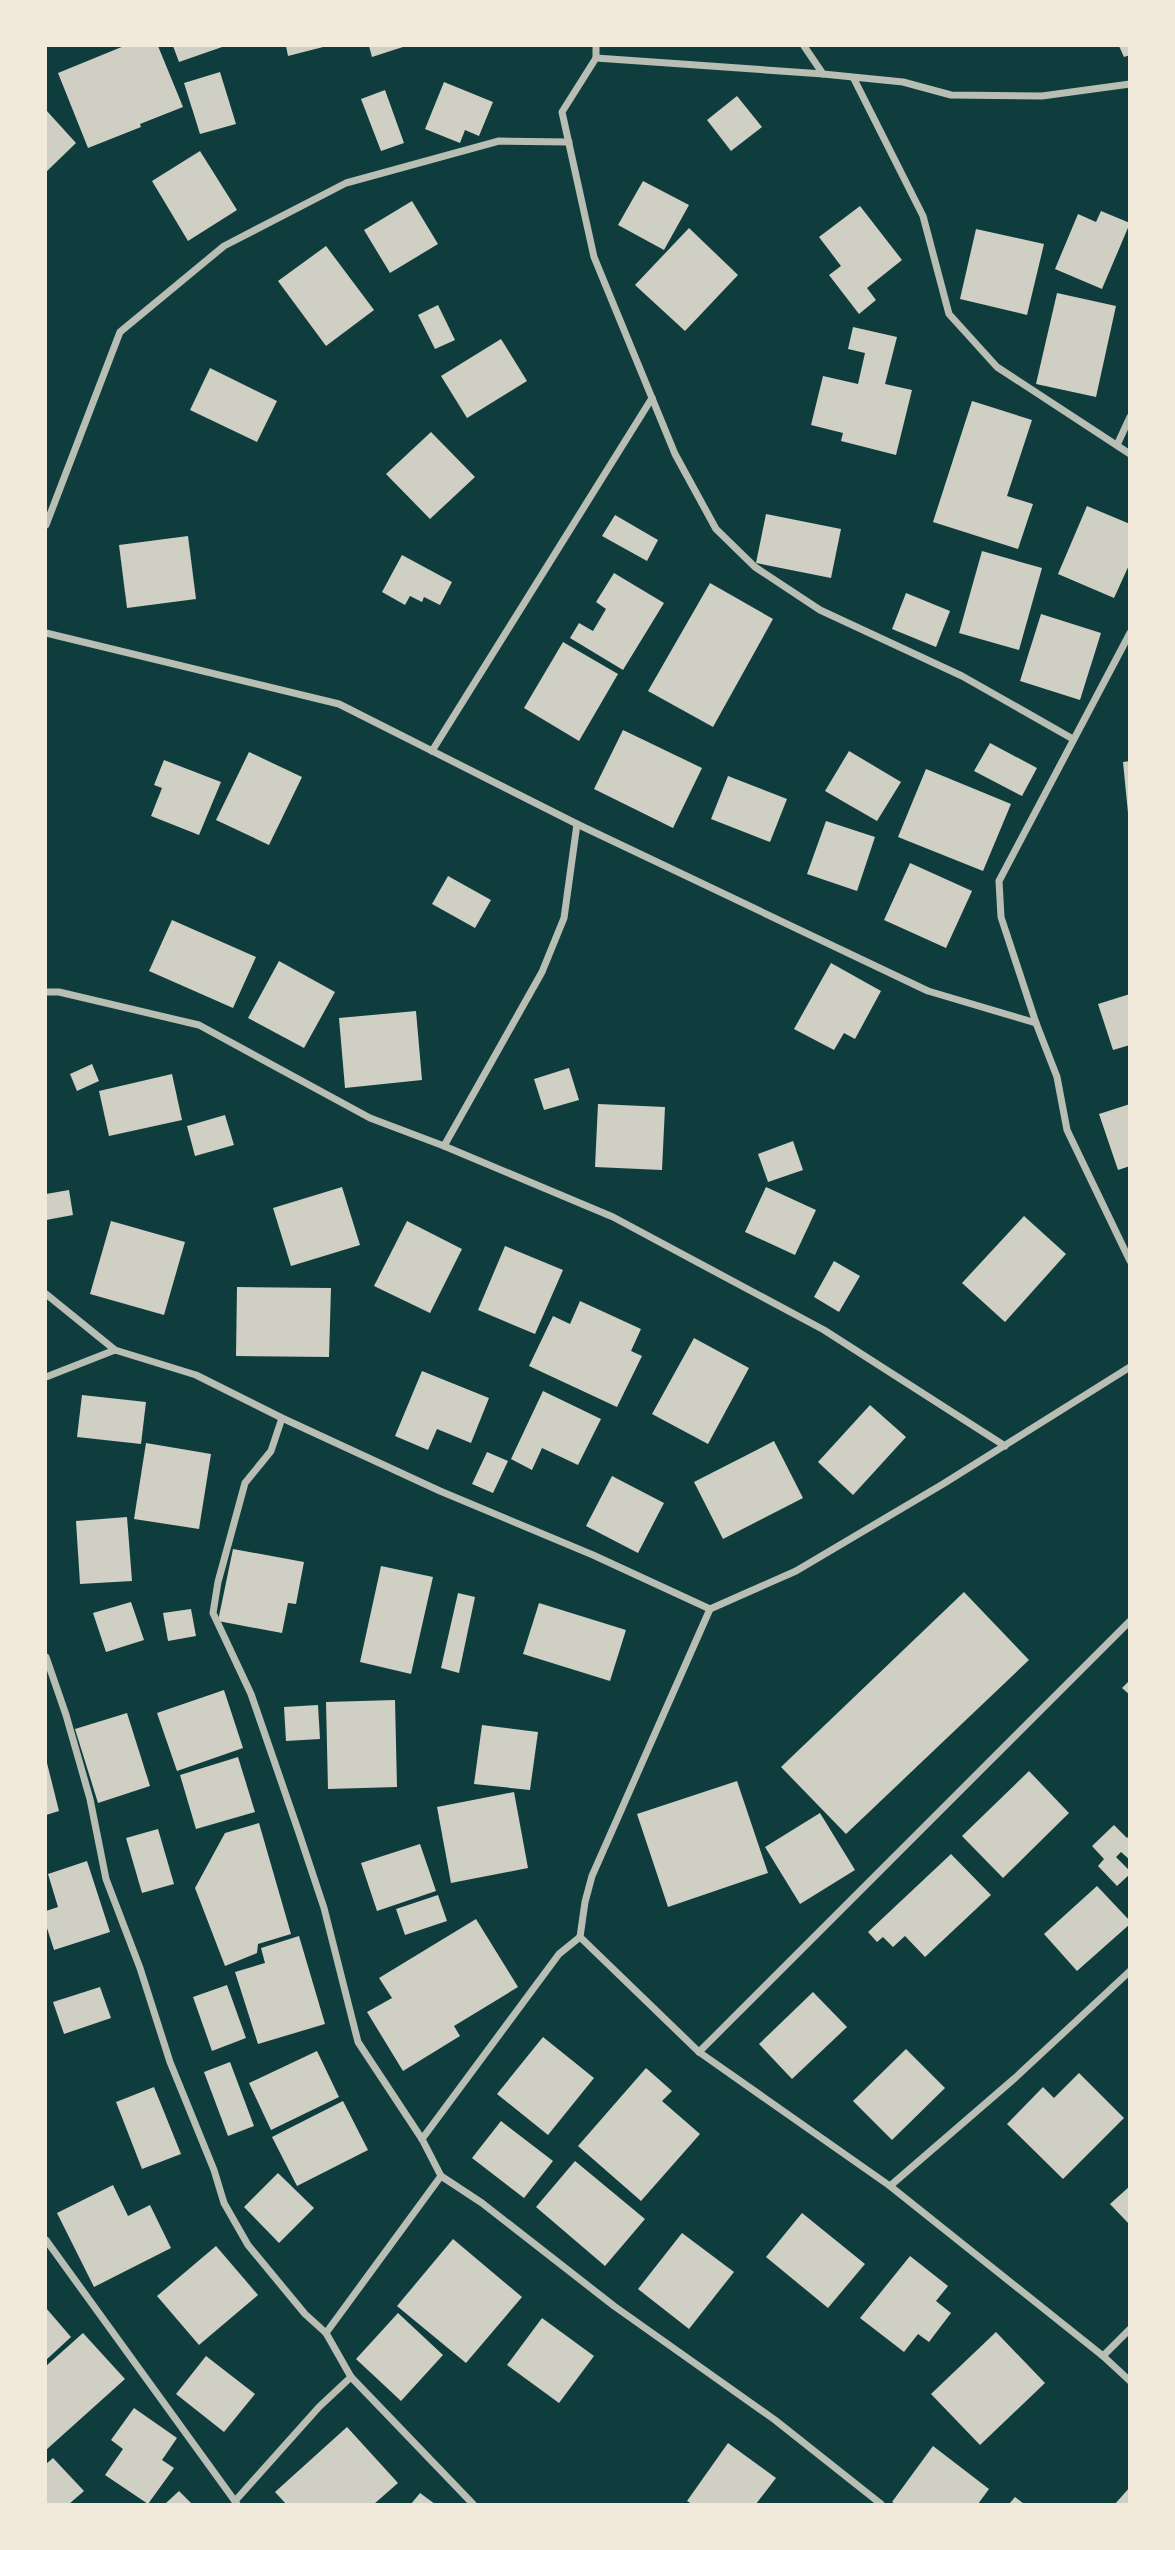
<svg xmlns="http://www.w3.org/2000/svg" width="1175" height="2550" font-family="'Source Sans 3',sans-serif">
<rect width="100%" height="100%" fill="#0f3d3e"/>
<g fill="#cfcfc3">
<polygon points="124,46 158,46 183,107 140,124 141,127 88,148 58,73"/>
<polygon points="173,46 225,46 179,62"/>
<polygon points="286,46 327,46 288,56"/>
<polygon points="369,46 406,46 372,57"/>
<polygon points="1119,46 1130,46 1130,55 1124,57"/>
<polygon points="220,72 236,124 200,134 184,83"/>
<polygon points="444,82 493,102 479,136 465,130 460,143 425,129"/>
<polygon points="385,90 404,143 381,151 361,99"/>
<polygon points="737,96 762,127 731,151 707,120"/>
<polygon points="46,110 76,143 46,172"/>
<polygon points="200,151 237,210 188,241 152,181"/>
<polygon points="643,181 689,205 664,250 618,225"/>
<polygon points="412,201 438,244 390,273 364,230"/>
<polygon points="860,206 902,260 867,288 876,300 859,314 829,275 841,266 819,237"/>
<polygon points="1101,211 1130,223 1102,289 1055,269 1078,214 1096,222"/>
<polygon points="689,228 738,275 685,331 635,285"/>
<polygon points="976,229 1044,244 1027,315 960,299"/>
<polygon points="326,246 374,310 326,346 278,281"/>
<polygon points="1057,293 1116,306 1096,397 1036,384"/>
<polygon points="438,305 455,340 435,349 418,315"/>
<polygon points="853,327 897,337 885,384 912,390 896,455 841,441 843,433 811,425 823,376 858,384 865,353 848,349"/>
<polygon points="501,339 527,381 467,418 441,376"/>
<polygon points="210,368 277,401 257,442 190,410"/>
<polygon points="972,401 1032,420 1007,496 1033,504 1018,549 933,522"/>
<polygon points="431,432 475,477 430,519 386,474"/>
<polygon points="1087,506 1130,524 1130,563 1114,598 1058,574"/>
<polygon points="766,514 841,529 831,578 756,563"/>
<polygon points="615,515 658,540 647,561 602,536"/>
<polygon points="188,536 196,599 127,608 119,545"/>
<polygon points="982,551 1042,568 1019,650 959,633"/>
<polygon points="402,555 452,582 440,605 424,597 422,602 410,596 405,605 382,592"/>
<polygon points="614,573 664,603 623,670 570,638 579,623 593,631 606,609 596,602"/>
<polygon points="710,583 773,619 713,727 648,691"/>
<polygon points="906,593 950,611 936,647 892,629"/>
<polygon points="1041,614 1101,633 1080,700 1020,681"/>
<polygon points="563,642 618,674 579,741 524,708"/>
<polygon points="623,730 702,768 673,828 594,789"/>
<polygon points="990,743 1037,768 1022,796 974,771"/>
<polygon points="849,751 901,782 877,821 825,791"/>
<polygon points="249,752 302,777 269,845 216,820"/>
<polygon points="164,760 221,782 199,835 151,816 162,788 154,785"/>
<polygon points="1130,761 1130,813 1128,813 1123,762"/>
<polygon points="926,769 1011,804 983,871 898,837"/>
<polygon points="728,776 787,799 770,842 711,819"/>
<polygon points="826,821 875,837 857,891 807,874"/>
<polygon points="910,863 972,891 946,948 884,920"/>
<polygon points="448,876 491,900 475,928 432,904"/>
<polygon points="172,920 256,957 233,1008 149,971"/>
<polygon points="279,961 335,992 304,1048 248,1018"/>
<polygon points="831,963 881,991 855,1039 844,1033 834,1050 794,1029"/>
<polygon points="1130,994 1130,1045 1113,1050 1098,1004"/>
<polygon points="416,1011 422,1080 345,1088 339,1018"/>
<polygon points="92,1064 99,1081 77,1091 70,1074"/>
<polygon points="569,1068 579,1100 544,1110 534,1079"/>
<polygon points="172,1074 182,1120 109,1136 99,1091"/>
<polygon points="598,1104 665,1107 662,1170 595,1167"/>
<polygon points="1130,1104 1130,1166 1118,1170 1099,1114"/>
<polygon points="225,1115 234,1145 195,1156 187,1126"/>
<polygon points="793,1141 803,1170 768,1182 758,1154"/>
<polygon points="342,1187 360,1245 291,1266 273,1208"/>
<polygon points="766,1187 816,1210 795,1255 745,1232"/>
<polygon points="69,1190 73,1215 46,1220 46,1194"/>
<polygon points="1024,1216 1066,1254 1005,1322 962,1283"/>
<polygon points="111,1221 185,1242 164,1315 90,1294"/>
<polygon points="407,1221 462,1249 430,1313 374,1286"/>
<polygon points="505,1246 563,1270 535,1334 478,1310"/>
<polygon points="834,1261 860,1276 839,1312 814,1297"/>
<polygon points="237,1287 331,1288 329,1357 236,1356"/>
<polygon points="580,1301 641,1329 631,1351 642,1356 617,1407 529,1366 553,1316 570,1324"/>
<polygon points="694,1338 749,1368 708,1444 652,1414"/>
<polygon points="422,1371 489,1398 471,1443 437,1429 428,1450 395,1436"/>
<polygon points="543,1391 601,1419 578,1465 542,1448 532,1470 511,1459"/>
<polygon points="82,1395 146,1402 141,1444 77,1437"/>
<polygon points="870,1405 906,1437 853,1495 818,1462"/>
<polygon points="774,1441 803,1498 723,1539 694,1482"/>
<polygon points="146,1443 211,1454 199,1529 134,1519"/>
<polygon points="487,1452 508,1461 493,1493 472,1484"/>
<polygon points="612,1476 664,1503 638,1553 586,1526"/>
<polygon points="127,1517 132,1581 80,1584 76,1521"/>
<polygon points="233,1549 304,1562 296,1604 288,1603 282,1633 218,1621"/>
<polygon points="381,1566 433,1577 411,1674 360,1662"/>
<polygon points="964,1592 1029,1660 846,1834 781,1767"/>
<polygon points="458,1593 475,1597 459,1673 441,1668"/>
<polygon points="131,1602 144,1640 106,1652 93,1613"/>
<polygon points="539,1603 626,1630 610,1681 523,1654"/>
<polygon points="191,1609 196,1636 168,1641 163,1613"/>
<polygon points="1130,1680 1130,1695 1122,1688"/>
<polygon points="224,1690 243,1748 177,1771 157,1713"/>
<polygon points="395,1700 397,1787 328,1789 326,1702"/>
<polygon points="318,1705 320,1739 286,1741 284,1707"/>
<polygon points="127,1713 150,1786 98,1803 75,1729"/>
<polygon points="482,1725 538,1732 530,1790 474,1784"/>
<polygon points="238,1757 255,1812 196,1829 180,1775"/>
<polygon points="46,1759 59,1811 46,1815"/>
<polygon points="1029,1771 1069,1813 1003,1878 962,1836"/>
<polygon points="737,1781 768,1873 668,1907 637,1814"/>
<polygon points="514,1792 528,1868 451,1883 437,1807"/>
<polygon points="820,1813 855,1870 800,1904 765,1847"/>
<polygon points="259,1823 291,1934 258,1944 257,1953 225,1966 195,1888 225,1833"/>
<polygon points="1114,1825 1127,1838 1130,1835 1130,1860 1121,1852 1116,1857 1130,1871 1130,1874 1117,1886 1098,1866 1104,1859 1092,1846"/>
<polygon points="158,1829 174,1884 142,1893 126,1838"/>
<polygon points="420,1844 436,1891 377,1911 361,1863"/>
<polygon points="951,1854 991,1895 925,1957 905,1936 893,1947 883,1937 877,1942 868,1932"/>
<polygon points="87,1861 110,1932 54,1950 46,1925 46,1911 58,1907 48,1874"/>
<polygon points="1097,1886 1130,1921 1130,1924 1077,1971 1044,1934"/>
<polygon points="438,1895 447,1921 405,1935 396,1909"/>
<polygon points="476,1919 518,1987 454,2026 460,2036 403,2071 367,2012 392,1998 379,1978"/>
<polygon points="299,1936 325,2024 258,2044 235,1972 265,1963 261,1948"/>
<polygon points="227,1985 246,2038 212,2051 193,1997"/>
<polygon points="100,1987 111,2018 64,2034 53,2002"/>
<polygon points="813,1992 847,2027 792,2079 759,2044"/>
<polygon points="543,2037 594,2078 548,2135 497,2094"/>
<polygon points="906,2049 945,2088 892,2140 853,2101"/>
<polygon points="317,2051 339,2097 271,2130 249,2083"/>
<polygon points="230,2062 254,2126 228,2136 204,2072"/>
<polygon points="646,2068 672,2091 662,2101 700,2134 641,2201 578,2146"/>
<polygon points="1079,2073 1124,2118 1063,2179 1007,2124 1043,2087 1054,2098"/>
<polygon points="154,2087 181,2154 142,2169 116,2102"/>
<polygon points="343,2101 368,2150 297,2186 272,2137"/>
<polygon points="501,2121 553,2161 524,2198 472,2158"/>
<polygon points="575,2161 645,2219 605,2266 536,2207"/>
<polygon points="278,2173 314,2208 279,2243 244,2207"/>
<polygon points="113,2185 128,2216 150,2205 171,2248 94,2287 57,2213"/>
<polygon points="1130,2186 1130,2225 1110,2204"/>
<polygon points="802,2213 865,2264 828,2308 766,2257"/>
<polygon points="682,2233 734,2272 689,2329 638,2289"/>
<polygon points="453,2239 522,2297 466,2363 397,2306"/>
<polygon points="216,2246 258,2295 199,2345 157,2296"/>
<polygon points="910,2256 948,2286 936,2301 951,2313 929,2342 918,2334 904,2352 860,2318"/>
<polygon points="46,2308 71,2337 46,2360"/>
<polygon points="398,2313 443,2355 401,2401 356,2359"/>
<polygon points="542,2318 594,2356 559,2403 507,2365"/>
<polygon points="996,2332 1045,2383 980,2445 931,2394"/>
<polygon points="83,2333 125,2379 46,2450 46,2366"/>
<polygon points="206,2356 255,2394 224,2432 176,2394"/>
<polygon points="134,2408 177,2438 162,2460 174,2468 148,2504 105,2475 123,2449 111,2440"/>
<polygon points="347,2427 398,2483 374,2504 286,2504 275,2492"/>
<polygon points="728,2443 776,2478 756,2504 692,2504 687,2501"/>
<polygon points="933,2446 989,2489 978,2504 896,2504 892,2502"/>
<polygon points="53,2458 84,2491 69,2504 46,2504 46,2464"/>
<polygon points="1130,2487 1130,2504 1115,2504"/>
<polygon points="179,2491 192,2504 165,2504"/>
<polygon points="420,2493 435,2504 411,2504"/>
<polygon points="1015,2497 1024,2504 1009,2504"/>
</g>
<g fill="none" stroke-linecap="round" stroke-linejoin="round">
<g stroke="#b8beb3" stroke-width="7">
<polyline points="596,46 596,58 562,112 594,257 675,454 716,529 755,567 820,610 962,676 1073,739"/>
<polyline points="804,46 823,74 903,82 951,95 1042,96 1130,84"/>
<polyline points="596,58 823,74"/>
<polyline points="854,79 923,216 949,314 997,367 1130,454"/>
<polyline points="1117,445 1130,417"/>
<polyline points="46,525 120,332 224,246 346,183 499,141 569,142"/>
<polyline points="46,633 339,704 577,824 928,991 1036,1023"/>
<polyline points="1130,633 999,881 1001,917 1036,1023 1057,1077 1067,1130 1130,1261"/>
<polyline points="432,751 652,398"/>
<polyline points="46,992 59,992 199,1025 370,1118 444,1146 613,1217 824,1330 1005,1446"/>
<polyline points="444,1146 542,972 564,918 577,824"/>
<polyline points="46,1294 115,1350"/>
<polyline points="46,1377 115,1350 196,1375 282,1418 440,1491 593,1555 710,1609 796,1571 943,1484 1130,1367"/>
<polyline points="282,1418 271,1451 245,1483 218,1582 213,1613 251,1694 299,1833 324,1908 358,2042 422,2139 441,2176 482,2203 614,2306 775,2420 881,2504"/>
<polyline points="710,1609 592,1876 585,1902 580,1937 699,2052 890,2186 1103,2356"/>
<polyline points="46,1657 66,1715 90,1799 106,1879 140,1968 170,2062 214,2170 224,2203 248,2245 305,2314 326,2333 351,2377 473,2504"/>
<polyline points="699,2052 1130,1621"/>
<polyline points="422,2139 559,1954 580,1937"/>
<polyline points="890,2186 1015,2078 1130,1971"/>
<polyline points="46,2240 237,2504"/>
<polyline points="1130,2329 1103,2356 1130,2381"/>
<polyline points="326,2333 441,2176"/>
<polyline points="235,2501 319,2407 351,2377"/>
</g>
</g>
<rect width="1175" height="2550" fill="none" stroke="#f1e9da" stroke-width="94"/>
</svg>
